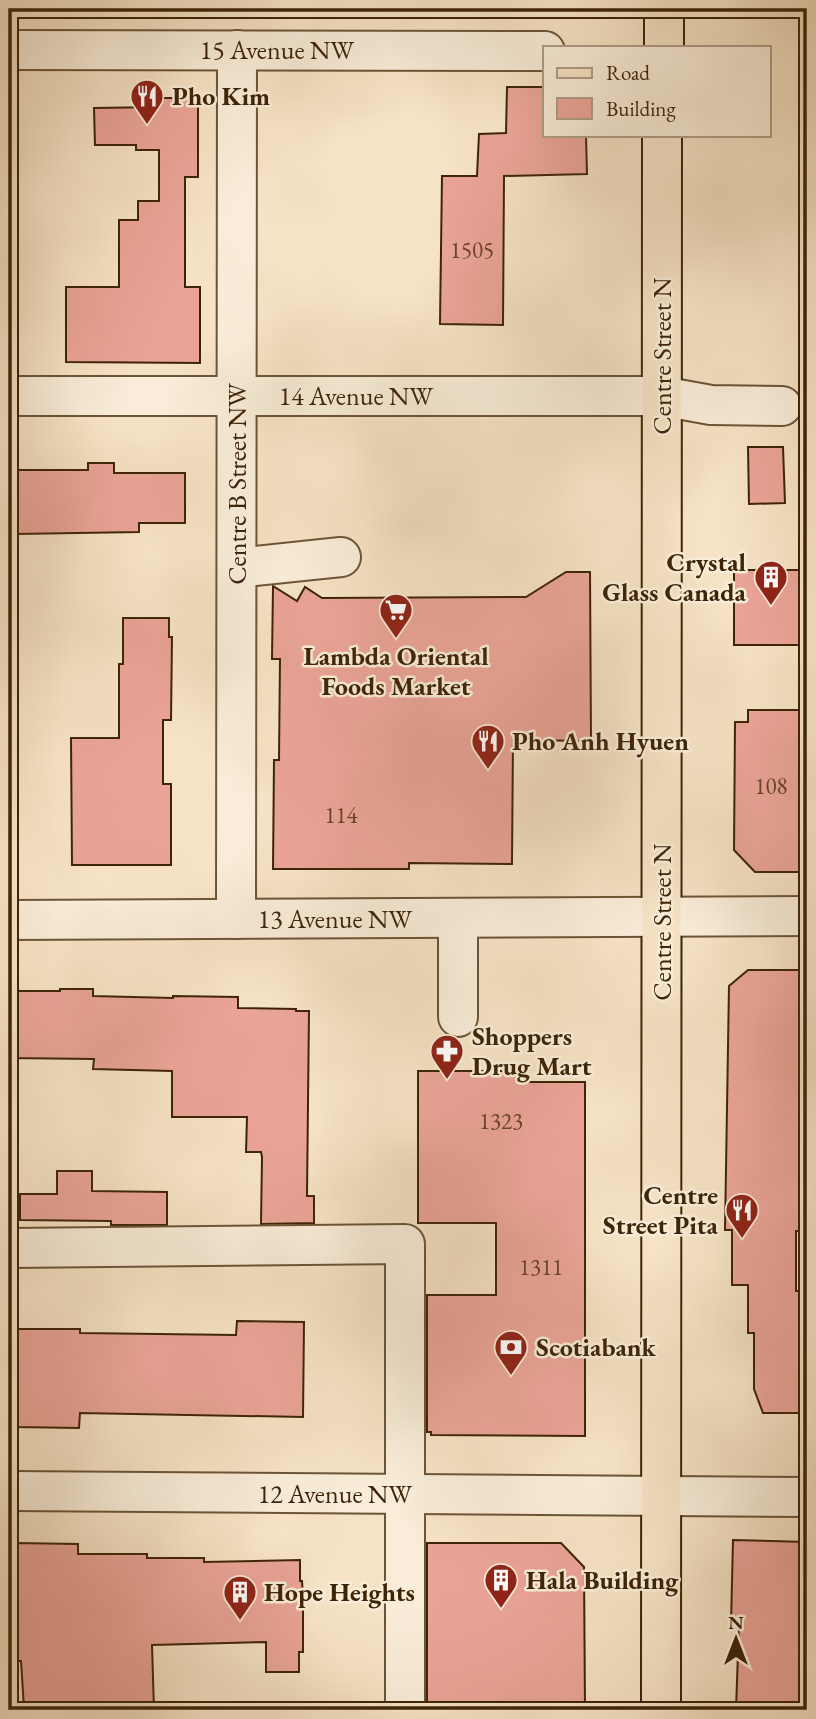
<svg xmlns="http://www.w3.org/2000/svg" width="816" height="1719" font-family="'EB Garamond',serif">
<rect width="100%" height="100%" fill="#f6e3c5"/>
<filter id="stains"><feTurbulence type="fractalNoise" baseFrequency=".00286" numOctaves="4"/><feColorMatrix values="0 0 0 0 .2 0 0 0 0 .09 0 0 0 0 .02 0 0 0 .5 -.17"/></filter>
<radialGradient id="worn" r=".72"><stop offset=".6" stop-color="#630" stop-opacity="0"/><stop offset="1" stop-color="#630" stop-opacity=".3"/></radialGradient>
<g fill="#eaa497" stroke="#3e2407" stroke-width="2">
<polygon points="507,87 545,87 545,135 586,135 587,174 504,176 503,325 440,324 442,176 477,176 479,134 506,133"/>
<polygon points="159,98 198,98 198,177 185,177 185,287 200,287 200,363 66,362 66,287 119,287 119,220 138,220 138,201 159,201 159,150 136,150 136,145 95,145 94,108 159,107"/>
<polygon points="748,447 783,447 785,503 749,504"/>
<polygon points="88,463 114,463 114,473 185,473 185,523 139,523 139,532 16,534 15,470 88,470"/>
<rect x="734" y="570" width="73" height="75"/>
<polygon points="566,572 590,572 591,741 513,740 512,864 409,863 409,869 273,869 274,760 279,760 280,659 272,659 273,586 297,601 305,587 322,598 526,597"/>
<polygon points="123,618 169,618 169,637 172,637 171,720 163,720 163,784 171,784 171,865 72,865 71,738 119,738 119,664 123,664"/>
<polygon points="748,710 807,710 807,872 755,872 734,850 735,722 748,722"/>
<polygon points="748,970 807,970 807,1231 796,1231 796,1291 807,1291 807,1413 763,1413 754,1389 754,1333 748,1333 748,1285 732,1285 732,1230 725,1230 729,986"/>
<polygon points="60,989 93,989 93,996 173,998 173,996 238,997 238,1008 296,1009 296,1011 309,1011 307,1196 314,1196 314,1223 261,1224 262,1157 261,1152 246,1152 247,1117 172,1117 172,1071 93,1069 94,1059 9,1058 9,991 60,991"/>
<polygon points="418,1071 523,1071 523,1082 585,1082 585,1436 431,1435 431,1432 427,1432 427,1295 496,1295 496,1223 418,1223"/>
<polygon points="57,1171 92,1171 92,1191 167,1192 167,1225 111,1225 111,1221 20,1220 20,1194 57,1194"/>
<polygon points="237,1321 304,1322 303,1417 80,1413 79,1428 14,1427 15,1329 80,1329 80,1333 236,1335"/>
<polygon points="733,1540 807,1542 807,1710 736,1710 739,1624 731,1624"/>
<polygon points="15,1543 78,1544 78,1554 147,1554 147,1558 204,1558 204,1562 300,1560 300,1581 302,1581 303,1596 303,1652 299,1652 299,1672 266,1672 266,1642 152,1645 154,1710 24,1708 21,1661 14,1661"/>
<polygon points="427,1543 561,1543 584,1567 585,1710 427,1710"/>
</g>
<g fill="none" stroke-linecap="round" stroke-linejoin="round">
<defs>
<g id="minor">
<polyline points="9,50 545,51"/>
<polyline points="9,396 661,396 711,405 782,406"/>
<polyline points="237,568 341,557"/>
<polyline points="236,919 237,50"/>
<polyline points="9,920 807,916"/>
<polyline points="458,1017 458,918"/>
<polyline points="9,1248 405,1244 405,1710"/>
<polyline points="9,1491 807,1497"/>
</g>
<g id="major">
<polyline points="664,9 664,47"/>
<polyline points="661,1710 662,135"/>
</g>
</defs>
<use href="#minor" stroke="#6c5436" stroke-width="42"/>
<use href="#major" stroke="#3e2407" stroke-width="42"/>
<use href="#minor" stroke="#f9edd9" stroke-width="38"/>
<use href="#major" stroke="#f6e3c5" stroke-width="38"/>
</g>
<defs>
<symbol id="restaurant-pin" viewBox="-11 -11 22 30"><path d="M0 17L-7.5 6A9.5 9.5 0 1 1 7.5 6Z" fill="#8f2418" stroke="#f9edd9"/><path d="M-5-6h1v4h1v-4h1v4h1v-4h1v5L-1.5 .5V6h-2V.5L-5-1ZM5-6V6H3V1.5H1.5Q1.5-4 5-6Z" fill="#fff"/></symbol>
<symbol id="building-pin" viewBox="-11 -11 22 30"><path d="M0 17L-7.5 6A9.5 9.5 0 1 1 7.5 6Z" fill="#8f2418" stroke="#f9edd9"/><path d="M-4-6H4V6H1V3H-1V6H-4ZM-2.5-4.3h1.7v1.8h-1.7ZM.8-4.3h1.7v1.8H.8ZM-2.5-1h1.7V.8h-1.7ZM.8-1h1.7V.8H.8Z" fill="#fff"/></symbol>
<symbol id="supermarket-pin" viewBox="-11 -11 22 30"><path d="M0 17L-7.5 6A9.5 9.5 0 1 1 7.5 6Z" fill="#8f2418" stroke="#f9edd9"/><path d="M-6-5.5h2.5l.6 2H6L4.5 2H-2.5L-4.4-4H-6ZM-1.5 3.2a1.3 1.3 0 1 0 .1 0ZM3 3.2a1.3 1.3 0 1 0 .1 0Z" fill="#fff"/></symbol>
<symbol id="pharmacy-pin" viewBox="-11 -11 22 30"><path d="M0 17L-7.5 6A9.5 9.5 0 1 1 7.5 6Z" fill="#8f2418" stroke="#f9edd9"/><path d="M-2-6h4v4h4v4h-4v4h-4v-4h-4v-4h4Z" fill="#fff"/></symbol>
<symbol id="bank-pin" viewBox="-11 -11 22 30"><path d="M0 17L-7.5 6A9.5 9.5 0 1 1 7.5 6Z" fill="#8f2418" stroke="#f9edd9"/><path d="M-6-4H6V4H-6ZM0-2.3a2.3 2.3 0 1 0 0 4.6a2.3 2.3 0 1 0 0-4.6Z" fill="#fff"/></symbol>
</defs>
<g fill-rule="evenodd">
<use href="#restaurant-pin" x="128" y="77" width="38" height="52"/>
<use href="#building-pin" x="752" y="558" width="38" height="52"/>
<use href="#supermarket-pin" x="377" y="591" width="38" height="52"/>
<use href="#restaurant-pin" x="469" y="722" width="38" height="52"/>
<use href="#pharmacy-pin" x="428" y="1032" width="38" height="52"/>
<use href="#restaurant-pin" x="723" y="1191" width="38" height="52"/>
<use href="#bank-pin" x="492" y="1328" width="38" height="52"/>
<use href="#building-pin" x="482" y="1561" width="38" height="52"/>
<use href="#building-pin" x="221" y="1573" width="38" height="52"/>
</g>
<g text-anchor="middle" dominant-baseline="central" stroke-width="5" stroke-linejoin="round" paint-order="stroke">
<g font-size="23" fill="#69442b">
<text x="472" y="250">1505</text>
<text x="771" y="786">108</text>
<text x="341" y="815">114</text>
<text x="501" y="1121">1323</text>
<text x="541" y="1267">1311</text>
</g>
<g font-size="26" fill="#3e2407" stroke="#f9edd9">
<text x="277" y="50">15 Avenue NW</text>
<text transform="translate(662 356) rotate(-90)">Centre Street N</text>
<text x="356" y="396">14 Avenue NW</text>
<text transform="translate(237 484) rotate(-90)">Centre B Street NW</text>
<text x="335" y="919">13 Avenue NW</text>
<text transform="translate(662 922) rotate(-90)">Centre Street N</text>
<text x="335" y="1494">12 Avenue NW</text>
</g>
<g font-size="26" font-weight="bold" fill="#3e2407" stroke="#f9edd9" text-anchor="start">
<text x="172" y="96">Pho Kim</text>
<text x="746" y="562" text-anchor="end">Crystal<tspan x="746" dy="30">Glass Canada</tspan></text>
<text x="396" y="656" text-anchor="middle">Lambda Oriental<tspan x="396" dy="30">Foods Market</tspan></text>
<text x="512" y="741">Pho Anh Hyuen</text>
<text x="472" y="1036">Shoppers<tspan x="472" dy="30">Drug Mart</tspan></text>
<text x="718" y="1195" text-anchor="end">Centre<tspan x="718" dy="30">Street Pita</tspan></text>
<text x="536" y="1347">Scotiabank</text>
<text x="526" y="1580">Hala Building</text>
<text x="264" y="1592">Hope Heights</text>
</g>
</g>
<rect width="816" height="1719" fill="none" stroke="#f6e3c5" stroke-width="35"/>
<rect x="10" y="10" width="795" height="1698" fill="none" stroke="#3e2407" stroke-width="3.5"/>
<rect x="18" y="18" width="781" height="1684" fill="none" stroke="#3e2407" stroke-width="2"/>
<rect x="543" y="46" width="228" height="91" fill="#f9edd9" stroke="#ae9d85" stroke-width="2"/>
<rect x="557" y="68" width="35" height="10" fill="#f6e3c5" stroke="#ae9d85" stroke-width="2"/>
<text x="606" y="80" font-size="21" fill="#3e2407">Road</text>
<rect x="557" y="98" width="35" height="21" fill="#eaa497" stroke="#ae9d85" stroke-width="2"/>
<text x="606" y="116" font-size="21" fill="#3e2407">Building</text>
<g transform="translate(736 1639)" stroke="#f9edd9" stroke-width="5" paint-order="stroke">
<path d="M0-5L12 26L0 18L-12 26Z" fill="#3e2407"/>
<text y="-10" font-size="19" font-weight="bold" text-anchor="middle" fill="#3e2407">N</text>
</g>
<rect width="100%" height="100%" filter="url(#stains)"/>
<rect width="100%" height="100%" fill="url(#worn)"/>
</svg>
